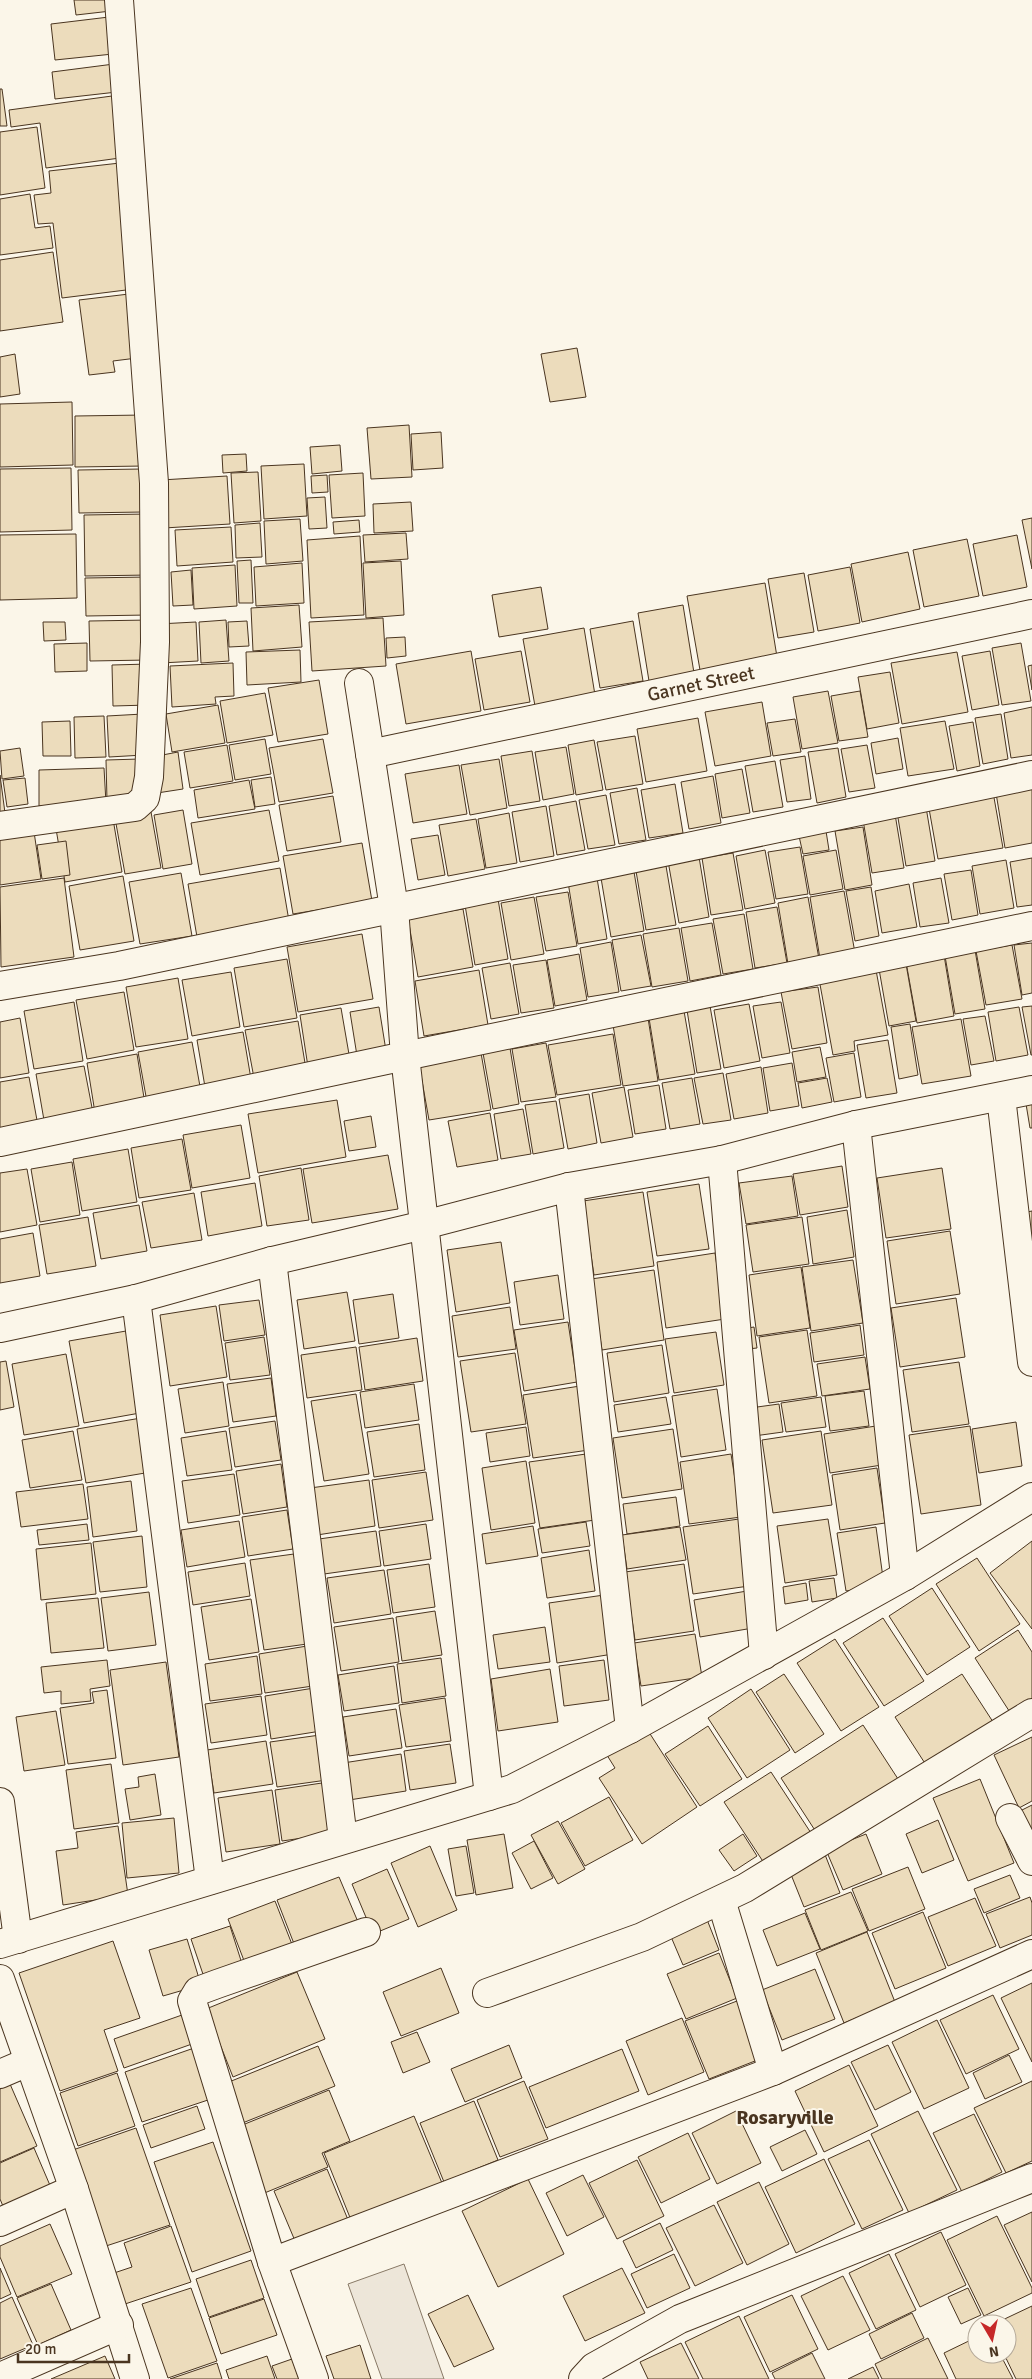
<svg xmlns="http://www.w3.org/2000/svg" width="1032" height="2379" font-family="Signika,sans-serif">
<rect width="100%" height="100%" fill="#fbf6e9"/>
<polygon fill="#ede6d9" stroke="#887966" points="404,2264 444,2379 382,2379 348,2284"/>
<g fill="#ecdcbc" stroke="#4a3520">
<polygon points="74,0 110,0 111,11 76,15"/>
<polygon points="109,17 113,54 55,60 51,24"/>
<polygon points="114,64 117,92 55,99 52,72"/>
<polygon points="0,89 2,89 7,126 0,126"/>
<polygon points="112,96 120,158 46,168 40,123 11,127 9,110"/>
<polygon points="37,127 45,188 0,195 0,132"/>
<polygon points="120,163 134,289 62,298 53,223 38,224 34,195 51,193 49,171"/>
<polygon points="30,194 35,228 50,226 53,248 0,255 0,199"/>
<polygon points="53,252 63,322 0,331 0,260"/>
<polygon points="129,294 137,358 113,361 115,372 89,375 79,300"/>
<polygon points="577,348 586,397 550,402 541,354"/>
<polygon points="15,354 20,394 0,397 0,357"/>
<polygon points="72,402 73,465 0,467 0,404"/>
<polygon points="144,415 144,466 75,467 75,416"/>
<polygon points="409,425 412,477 371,479 367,428"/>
<polygon points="441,432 443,468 413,470 411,434"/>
<polygon points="340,445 342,471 312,474 310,447"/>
<polygon points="246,454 247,471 223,473 222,455"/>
<polygon points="304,464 307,516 264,519 261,466"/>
<polygon points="71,468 72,530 0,532 0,469"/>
<polygon points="142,469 143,512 79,513 78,470"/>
<polygon points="258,472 261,521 234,523 231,473"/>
<polygon points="363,473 365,516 332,518 329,475"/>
<polygon points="327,475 328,492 312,493 311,476"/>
<polygon points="227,476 230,524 164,528 161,480"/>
<polygon points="325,497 327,528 309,529 307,498"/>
<polygon points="411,502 413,531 374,533 373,504"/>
<polygon points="148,514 149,575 85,576 84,515"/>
<polygon points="1032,518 1032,569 1022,520"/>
<polygon points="300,519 303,561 266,564 264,521"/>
<polygon points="359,520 360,532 334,534 333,522"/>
<polygon points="260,523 262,557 236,558 235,525"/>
<polygon points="231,527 233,562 177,566 175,530"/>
<polygon points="406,533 408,559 365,562 363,535"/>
<polygon points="76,534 77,598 0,600 0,535"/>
<polygon points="1017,535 1027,587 983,596 973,544"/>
<polygon points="360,536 364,615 311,618 307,540"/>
<polygon points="967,539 979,596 924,607 913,550"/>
<polygon points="908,552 920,609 862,622 851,564"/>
<polygon points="251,560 253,603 239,603 237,561"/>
<polygon points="401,561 404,615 366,618 363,563"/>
<polygon points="302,563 304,603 256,606 254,567"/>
<polygon points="235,565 237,606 194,609 192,568"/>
<polygon points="850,567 860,623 818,631 808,575"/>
<polygon points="191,570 193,605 173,606 171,572"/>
<polygon points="804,573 814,632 778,638 768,579"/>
<polygon points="148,577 148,615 86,616 85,578"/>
<polygon points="765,583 777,657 700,670 687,596"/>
<polygon points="541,587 548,629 499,637 492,595"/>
<polygon points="299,605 302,647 253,651 251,608"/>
<polygon points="683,605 694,673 649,681 638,613"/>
<polygon points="383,618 386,666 312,671 309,622"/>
<polygon points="149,620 149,660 90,661 89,621"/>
<polygon points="226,620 229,661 201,663 199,622"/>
<polygon points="247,621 249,646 229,647 228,622"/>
<polygon points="633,621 643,681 600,688 590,629"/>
<polygon points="43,622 65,622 66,640 44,641"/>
<polygon points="196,622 198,661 161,663 158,624"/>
<polygon points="584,628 595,695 535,706 523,639"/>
<polygon points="405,637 406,656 387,658 386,638"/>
<polygon points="87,643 87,671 55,672 54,644"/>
<polygon points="1021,643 1031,701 1002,705 992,648"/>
<polygon points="300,650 301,682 247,685 246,652"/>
<polygon points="471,651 481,711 406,724 396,664"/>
<polygon points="521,651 530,702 484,710 475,659"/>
<polygon points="990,651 999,705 972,710 962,656"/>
<polygon points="957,652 968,712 902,724 891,663"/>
<polygon points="233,663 234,696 215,697 216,704 172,707 170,666"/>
<polygon points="149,664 149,705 113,706 112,665"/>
<polygon points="1032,665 1032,690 1028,666"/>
<polygon points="890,672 899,723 867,729 858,677"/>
<polygon points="319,680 328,734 278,742 268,688"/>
<polygon points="828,691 838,743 802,749 793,697"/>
<polygon points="860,691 868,737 839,741 831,696"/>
<polygon points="265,693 273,735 227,743 220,701"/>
<polygon points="762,702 771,756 715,766 705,712"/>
<polygon points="218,705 225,743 172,752 166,714"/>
<polygon points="1032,707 1032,755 1011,758 1004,713"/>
<polygon points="143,714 144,755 109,757 107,716"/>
<polygon points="1001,714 1008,759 983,764 975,718"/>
<polygon points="104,716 106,757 75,758 74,717"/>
<polygon points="698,718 707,771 646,782 637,729"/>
<polygon points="795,719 801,752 773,756 767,723"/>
<polygon points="70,721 71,756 43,756 42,722"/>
<polygon points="945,721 954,769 908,776 900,728"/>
<polygon points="973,722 980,766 957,771 949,726"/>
<polygon points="635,736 643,784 606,790 597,742"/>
<polygon points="898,738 903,769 876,774 871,743"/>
<polygon points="265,739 271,774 235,780 229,745"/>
<polygon points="323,739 333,793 279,802 269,748"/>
<polygon points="594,740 603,790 576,795 568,745"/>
<polygon points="227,745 233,781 190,788 184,752"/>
<polygon points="867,745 875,788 849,792 841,749"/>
<polygon points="566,747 574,794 543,800 535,752"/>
<polygon points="20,748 24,776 2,779 0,751"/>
<polygon points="838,748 846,797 817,803 808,752"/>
<polygon points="532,751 540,801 509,806 501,756"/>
<polygon points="178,752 183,789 157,793 152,757"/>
<polygon points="805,756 811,799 787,802 780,760"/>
<polygon points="140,759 142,799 107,801 106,760"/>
<polygon points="499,759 507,808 470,815 461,765"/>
<polygon points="775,761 783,807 753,812 745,766"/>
<polygon points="459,765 467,814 413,823 405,774"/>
<polygon points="104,768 106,803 39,806 39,770"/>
<polygon points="742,769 750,813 722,818 715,774"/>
<polygon points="0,775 5,813 0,814"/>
<polygon points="713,776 721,823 689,829 681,782"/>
<polygon points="271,777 275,804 255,807 251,780"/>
<polygon points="25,778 28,804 7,807 3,780"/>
<polygon points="249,780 255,809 198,818 194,790"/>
<polygon points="675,784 683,833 649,838 641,790"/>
<polygon points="1032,786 1032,843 1005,848 996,793"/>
<polygon points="637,788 646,840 619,844 610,793"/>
<polygon points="993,792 1003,848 938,859 928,803"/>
<polygon points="606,795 615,845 588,849 579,800"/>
<polygon points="333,796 341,842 287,851 279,805"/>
<polygon points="576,801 585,850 557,855 549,806"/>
<polygon points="546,806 554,856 520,862 512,812"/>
<polygon points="926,807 935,861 906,866 897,812"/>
<polygon points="183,810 192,864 163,869 154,815"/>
<polygon points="269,810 279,861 200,875 191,823"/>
<polygon points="151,812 161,868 125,874 115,818"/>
<polygon points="112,813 122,872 65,882 55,823"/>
<polygon points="509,813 517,863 486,868 478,819"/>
<polygon points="895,814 904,868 872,873 863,820"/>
<polygon points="476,819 485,869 448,876 439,825"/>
<polygon points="33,825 41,879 0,885 0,830"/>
<polygon points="863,827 872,885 845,890 835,831"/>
<polygon points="826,831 829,850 803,854 799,836"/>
<polygon points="438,835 445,875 418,880 411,839"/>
<polygon points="66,841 70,875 42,879 37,845"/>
<polygon points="362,843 372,901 293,914 283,856"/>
<polygon points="800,847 808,894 776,899 768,852"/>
<polygon points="765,850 775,903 745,909 736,856"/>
<polygon points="836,850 843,889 810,895 803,856"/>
<polygon points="733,853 743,910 711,915 702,858"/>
<polygon points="699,857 709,917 679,923 668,861"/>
<polygon points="1032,858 1032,905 1017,907 1010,862"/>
<polygon points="1006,860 1014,908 980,914 972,866"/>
<polygon points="666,866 676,925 646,930 636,871"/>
<polygon points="280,868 289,921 197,937 188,884"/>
<polygon points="971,870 978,915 952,920 944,874"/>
<polygon points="634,872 644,931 611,937 601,878"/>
<polygon points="181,873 192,936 140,944 129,882"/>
<polygon points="123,876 134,941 80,950 69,886"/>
<polygon points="64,878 74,957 1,967 0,887"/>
<polygon points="597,878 607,939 578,944 568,882"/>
<polygon points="941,878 949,923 920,927 913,883"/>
<polygon points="909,884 917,927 882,933 875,891"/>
<polygon points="871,887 879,936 855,941 846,891"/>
<polygon points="844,891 855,953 820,959 810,897"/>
<polygon points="568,892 577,946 546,951 536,897"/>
<polygon points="534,897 544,954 511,960 501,903"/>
<polygon points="808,897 819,959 788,964 778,903"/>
<polygon points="498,899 508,959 475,965 465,905"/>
<polygon points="777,907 787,963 755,968 746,912"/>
<polygon points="463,909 473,967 418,977 408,918"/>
<polygon points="744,914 753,969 723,974 713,919"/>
<polygon points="712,923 721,975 690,981 681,928"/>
<polygon points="679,928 688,981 652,987 643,934"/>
<polygon points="362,934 373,999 298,1012 287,947"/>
<polygon points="641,935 651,986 621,991 612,940"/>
<polygon points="611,942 619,992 588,997 580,948"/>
<polygon points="1032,943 1032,993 1022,995 1014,945"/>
<polygon points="1012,945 1022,999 986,1005 976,951"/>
<polygon points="975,950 985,1009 955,1014 945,956"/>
<polygon points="579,954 587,1000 555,1006 547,960"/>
<polygon points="944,955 954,1016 917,1023 906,962"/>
<polygon points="287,959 297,1018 244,1027 234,968"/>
<polygon points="546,960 554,1008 521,1013 513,965"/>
<polygon points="510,963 519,1014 491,1019 482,968"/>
<polygon points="906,964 916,1021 889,1026 879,969"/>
<polygon points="479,970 488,1025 424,1036 415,981"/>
<polygon points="876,970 888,1035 854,1041 855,1051 833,1055 819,979"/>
<polygon points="231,972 240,1027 192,1036 182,980"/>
<polygon points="178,978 188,1039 136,1047 126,987"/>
<polygon points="818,987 827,1043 792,1049 781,992"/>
<polygon points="124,992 134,1050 87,1059 76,1000"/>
<polygon points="74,1002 83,1061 34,1069 24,1011"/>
<polygon points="781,1002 790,1053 762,1058 753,1006"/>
<polygon points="749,1004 760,1061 724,1068 714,1010"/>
<polygon points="710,1006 721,1069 697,1073 687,1010"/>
<polygon points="1032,1006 1032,1055 1031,1055 1022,1007"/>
<polygon points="379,1007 387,1057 358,1062 350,1012"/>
<polygon points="1019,1007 1028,1055 996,1061 988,1012"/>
<polygon points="341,1008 350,1060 308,1067 300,1015"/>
<polygon points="684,1011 695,1074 659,1080 649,1018"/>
<polygon points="985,1016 994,1061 971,1065 963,1019"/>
<polygon points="20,1018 29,1073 0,1078 0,1022"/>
<polygon points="648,1018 658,1081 623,1086 613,1025"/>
<polygon points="961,1019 971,1076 922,1084 912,1027"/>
<polygon points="298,1021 306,1069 254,1078 245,1030"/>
<polygon points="910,1024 918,1075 899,1079 891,1027"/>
<polygon points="243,1032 251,1079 205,1087 197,1040"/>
<polygon points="613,1034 621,1085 557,1095 548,1045"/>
<polygon points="888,1040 897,1093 866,1098 857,1045"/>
<polygon points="192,1042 201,1092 147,1102 138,1052"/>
<polygon points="546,1043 556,1097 521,1102 512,1049"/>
<polygon points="820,1047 826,1077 797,1082 792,1052"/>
<polygon points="510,1048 519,1104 493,1109 483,1053"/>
<polygon points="481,1053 491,1110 429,1120 419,1064"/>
<polygon points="854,1053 861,1097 834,1102 826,1058"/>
<polygon points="137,1054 145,1104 95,1113 87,1063"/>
<polygon points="792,1063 799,1106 770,1111 763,1068"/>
<polygon points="84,1066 94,1118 45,1126 36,1074"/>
<polygon points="761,1067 768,1113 734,1119 726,1074"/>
<polygon points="723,1073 731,1120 703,1124 694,1078"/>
<polygon points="29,1077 39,1131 0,1137 0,1082"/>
<polygon points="692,1078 700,1124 670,1129 662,1083"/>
<polygon points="827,1078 832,1102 802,1108 798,1083"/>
<polygon points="659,1085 666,1129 635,1134 628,1090"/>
<polygon points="624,1087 633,1137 601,1143 592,1093"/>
<polygon points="589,1094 597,1143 568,1149 559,1099"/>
<polygon points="337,1100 346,1157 258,1173 248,1114"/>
<polygon points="556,1101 564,1148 533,1154 525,1105"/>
<polygon points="1032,1103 1032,1128 1030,1128 1026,1104"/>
<polygon points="523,1109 531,1154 501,1159 494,1114"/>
<polygon points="490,1113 498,1160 457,1167 448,1121"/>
<polygon points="371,1116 376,1147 349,1151 344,1121"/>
<polygon points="241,1125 250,1178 192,1188 183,1135"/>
<polygon points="182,1139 191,1190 139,1198 131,1148"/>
<polygon points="128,1149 137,1202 82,1211 73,1159"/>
<polygon points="388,1155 398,1209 312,1223 303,1169"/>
<polygon points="72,1162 80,1215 40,1222 31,1169"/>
<polygon points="842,1166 848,1207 800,1215 793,1174"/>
<polygon points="301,1168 309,1220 267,1226 259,1176"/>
<polygon points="942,1168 951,1229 886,1238 877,1178"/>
<polygon points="27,1169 37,1225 0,1232 0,1173"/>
<polygon points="792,1176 798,1216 746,1224 739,1183"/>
<polygon points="255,1183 262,1226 208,1236 201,1192"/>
<polygon points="699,1184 709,1249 657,1256 647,1192"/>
<polygon points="643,1192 654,1266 594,1275 583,1201"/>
<polygon points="194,1193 202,1240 151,1248 142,1202"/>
<polygon points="139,1205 147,1251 101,1259 93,1213"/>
<polygon points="847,1210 854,1257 813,1264 807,1217"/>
<polygon points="1032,1211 1032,1243 1027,1212"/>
<polygon points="88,1217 96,1266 47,1274 39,1225"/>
<polygon points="802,1217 809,1264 753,1272 746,1225"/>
<polygon points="950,1231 960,1294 896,1304 887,1241"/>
<polygon points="33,1233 40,1276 0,1283 0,1239"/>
<polygon points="501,1242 510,1303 456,1312 447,1250"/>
<polygon points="715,1253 725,1319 666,1328 657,1262"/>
<polygon points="853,1260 863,1323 811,1331 802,1267"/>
<polygon points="801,1267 810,1328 757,1336 749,1275"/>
<polygon points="654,1270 664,1340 602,1350 591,1279"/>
<polygon points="558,1275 564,1319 520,1325 514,1282"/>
<polygon points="347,1292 355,1341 304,1349 297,1300"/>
<polygon points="393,1294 399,1338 359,1344 353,1300"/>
<polygon points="956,1298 965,1357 900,1367 891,1308"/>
<polygon points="259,1300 265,1335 224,1341 219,1305"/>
<polygon points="216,1306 227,1377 170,1386 160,1315"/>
<polygon points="510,1307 516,1349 458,1357 452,1316"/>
<polygon points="568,1322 577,1382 524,1391 514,1330"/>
<polygon points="860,1325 864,1355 814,1362 810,1333"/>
<polygon points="754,1327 757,1348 738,1350 735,1330"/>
<polygon points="807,1330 817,1396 769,1403 759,1337"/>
<polygon points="126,1331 140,1413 84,1423 69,1341"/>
<polygon points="716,1332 724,1385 674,1393 665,1339"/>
<polygon points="264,1337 270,1375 230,1380 225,1343"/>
<polygon points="417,1338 423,1381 365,1390 359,1347"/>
<polygon points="662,1345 669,1393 614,1402 607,1353"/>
<polygon points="356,1347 362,1390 307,1398 301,1355"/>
<polygon points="515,1353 526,1424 471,1432 460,1361"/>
<polygon points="66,1354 79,1426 24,1435 12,1364"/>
<polygon points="865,1357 870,1389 822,1396 817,1364"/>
<polygon points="6,1361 14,1407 0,1410 0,1362"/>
<polygon points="959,1362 969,1424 912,1432 903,1370"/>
<polygon points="271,1378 276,1416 233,1422 227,1384"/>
<polygon points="223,1382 229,1426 185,1433 178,1389"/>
<polygon points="414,1384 419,1420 365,1428 360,1392"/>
<polygon points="580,1386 589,1450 533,1458 523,1395"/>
<polygon points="717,1389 726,1450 681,1457 672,1396"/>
<polygon points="864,1391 869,1426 830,1431 825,1396"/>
<polygon points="356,1394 369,1474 324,1481 311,1401"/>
<polygon points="666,1397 671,1424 618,1432 614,1405"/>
<polygon points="821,1397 826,1427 786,1432 781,1403"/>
<polygon points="779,1404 783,1432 754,1436 750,1408"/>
<polygon points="141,1418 151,1472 86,1483 77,1429"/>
<polygon points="275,1421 281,1460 235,1467 229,1428"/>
<polygon points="1016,1422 1022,1466 979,1473 972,1429"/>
<polygon points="419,1424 425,1470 374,1477 367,1432"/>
<polygon points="876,1426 882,1465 830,1473 824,1434"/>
<polygon points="970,1426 981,1505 921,1514 909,1435"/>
<polygon points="526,1427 530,1456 490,1462 486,1433"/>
<polygon points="673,1429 682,1489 622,1498 613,1438"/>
<polygon points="73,1431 82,1480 30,1488 22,1440"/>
<polygon points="226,1431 232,1470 187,1476 181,1438"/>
<polygon points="821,1431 832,1505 773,1513 762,1440"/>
<polygon points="586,1454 595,1520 540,1528 529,1462"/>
<polygon points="731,1454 741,1517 689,1524 680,1462"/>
<polygon points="526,1461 535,1523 491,1530 482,1468"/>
<polygon points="281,1464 287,1507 243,1514 236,1471"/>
<polygon points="877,1468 885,1523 840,1530 832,1475"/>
<polygon points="426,1472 433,1520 379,1528 372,1480"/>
<polygon points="234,1474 240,1515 188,1523 182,1481"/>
<polygon points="369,1480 375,1526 317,1535 310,1488"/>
<polygon points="131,1481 137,1531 93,1537 87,1487"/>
<polygon points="83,1484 88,1519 21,1527 16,1492"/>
<polygon points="676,1497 680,1526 627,1534 623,1504"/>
<polygon points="287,1510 293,1549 248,1556 242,1517"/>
<polygon points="739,1519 749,1586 693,1594 683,1527"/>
<polygon points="828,1519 837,1575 785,1583 777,1526"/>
<polygon points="239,1521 245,1557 187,1567 181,1530"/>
<polygon points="586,1522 590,1546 542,1553 538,1529"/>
<polygon points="87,1524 89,1540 39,1545 37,1530"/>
<polygon points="426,1524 431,1559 384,1566 379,1531"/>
<polygon points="533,1526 538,1556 486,1564 482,1534"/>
<polygon points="680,1527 686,1560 627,1569 622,1535"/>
<polygon points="876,1527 884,1585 846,1591 837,1533"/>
<polygon points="376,1531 381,1566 324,1574 319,1539"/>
<polygon points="142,1536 147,1587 100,1592 93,1542"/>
<polygon points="1032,1541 1032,1629 990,1573"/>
<polygon points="91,1543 96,1594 41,1600 36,1549"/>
<polygon points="589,1550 595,1591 547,1598 541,1558"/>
<polygon points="294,1554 307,1644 264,1650 250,1560"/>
<polygon points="977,1558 1020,1624 979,1651 936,1584"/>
<polygon points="245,1563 250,1596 193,1605 188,1572"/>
<polygon points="429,1564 435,1607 393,1613 387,1570"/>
<polygon points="684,1564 694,1631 635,1640 625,1572"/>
<polygon points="384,1570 391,1614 334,1623 327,1578"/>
<polygon points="834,1578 837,1598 812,1602 809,1581"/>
<polygon points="806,1583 808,1600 785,1604 783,1587"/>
<polygon points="932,1588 970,1647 927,1675 889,1616"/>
<polygon points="747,1591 753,1628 700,1637 694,1600"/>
<polygon points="149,1592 156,1645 108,1651 101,1598"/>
<polygon points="604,1595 613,1654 557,1663 549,1603"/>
<polygon points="98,1598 104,1648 51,1653 46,1603"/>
<polygon points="251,1599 259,1652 209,1660 201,1607"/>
<polygon points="435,1611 442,1655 402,1661 396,1617"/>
<polygon points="393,1618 399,1662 341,1671 334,1627"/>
<polygon points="883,1618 924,1681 884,1706 843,1643"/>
<polygon points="545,1627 550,1662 498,1669 493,1635"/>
<polygon points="1018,1630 1032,1652 1032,1704 1013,1717 975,1658"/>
<polygon points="695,1634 702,1677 641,1686 634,1643"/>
<polygon points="835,1639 879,1707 841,1731 797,1663"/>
<polygon points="307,1646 313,1686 265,1693 259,1654"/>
<polygon points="257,1656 262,1694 210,1701 205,1664"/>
<polygon points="441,1658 446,1696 402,1703 397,1664"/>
<polygon points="107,1660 110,1686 90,1689 91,1701 61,1704 61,1691 44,1693 41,1667"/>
<polygon points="604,1660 609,1700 564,1706 559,1666"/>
<polygon points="166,1662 179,1757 123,1765 110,1670"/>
<polygon points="394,1666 399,1703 344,1711 338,1675"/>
<polygon points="550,1669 558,1722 498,1731 491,1679"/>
<polygon points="784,1674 824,1734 795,1753 756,1692"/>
<polygon points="962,1674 995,1725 928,1768 895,1717"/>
<polygon points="314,1688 321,1731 271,1739 265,1696"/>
<polygon points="751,1689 790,1750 747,1778 708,1718"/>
<polygon points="107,1690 116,1758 68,1764 60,1708 94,1703 92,1692"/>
<polygon points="261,1696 267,1735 211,1743 205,1704"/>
<polygon points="445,1698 451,1741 406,1747 399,1705"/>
<polygon points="396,1709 402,1748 349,1756 343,1717"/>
<polygon points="56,1711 65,1765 24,1771 16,1717"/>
<polygon points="863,1725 900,1782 818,1835 781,1778"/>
<polygon points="645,1726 697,1807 642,1844 599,1778 615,1768 605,1752"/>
<polygon points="708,1726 742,1779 700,1806 665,1754"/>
<polygon points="320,1735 327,1780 277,1787 270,1742"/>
<polygon points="1032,1737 1032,1801 1019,1808 994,1755"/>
<polygon points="266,1741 273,1784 214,1793 207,1750"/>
<polygon points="450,1744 456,1783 410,1790 404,1751"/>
<polygon points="401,1754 406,1791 349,1800 343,1763"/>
<polygon points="111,1764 119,1823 74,1829 66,1770"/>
<polygon points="771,1772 811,1833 764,1863 724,1802"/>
<polygon points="155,1774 161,1815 130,1820 125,1789 139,1787 138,1777"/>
<polygon points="980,1779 1014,1863 968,1881 933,1798"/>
<polygon points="322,1783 330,1834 282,1841 275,1790"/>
<polygon points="272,1790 280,1844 226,1852 218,1798"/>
<polygon points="609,1797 633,1840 585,1866 561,1823"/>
<polygon points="1032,1805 1032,1847 1016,1813"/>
<polygon points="174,1818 179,1873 127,1878 122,1823"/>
<polygon points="938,1820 954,1860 922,1873 906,1834"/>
<polygon points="558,1821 585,1869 558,1884 531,1835"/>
<polygon points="118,1826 128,1895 63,1905 56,1851 78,1848 76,1832"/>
<polygon points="504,1834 513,1888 476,1895 467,1840"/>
<polygon points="743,1834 757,1856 734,1871 719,1850"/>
<polygon points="866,1834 882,1874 843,1890 826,1850"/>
<polygon points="534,1841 553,1878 531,1889 512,1853"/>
<polygon points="430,1846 457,1910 418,1927 391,1863"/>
<polygon points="466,1846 474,1893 456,1896 448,1849"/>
<polygon points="824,1852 840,1893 804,1907 788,1867"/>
<polygon points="908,1867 925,1909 869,1931 852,1889"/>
<polygon points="387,1869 409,1919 373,1934 352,1884"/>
<polygon points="1010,1875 1020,1898 984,1913 974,1889"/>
<polygon points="339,1877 361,1929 298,1954 277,1900"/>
<polygon points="851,1892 868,1931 821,1950 805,1910"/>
<polygon points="1030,1897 1032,1903 1032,1935 1000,1948 986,1914"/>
<polygon points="975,1898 996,1946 948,1966 928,1917"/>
<polygon points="275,1901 295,1952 248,1971 228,1919"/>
<polygon points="923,1912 946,1968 895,1989 872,1933"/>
<polygon points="805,1913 820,1949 777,1966 763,1930"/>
<polygon points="706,1917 719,1950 683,1965 669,1932"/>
<polygon points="230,1926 244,1970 206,1983 191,1939"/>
<polygon points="867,1932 895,2002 844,2023 816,1953"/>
<polygon points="187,1939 201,1985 163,1996 149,1950"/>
<polygon points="113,1941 140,2018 104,2030 118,2071 60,2091 19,1973"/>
<polygon points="719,1953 737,1998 686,2019 667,1974"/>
<polygon points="441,1968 459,2013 401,2036 383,1992"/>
<polygon points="815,1969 835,2019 782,2040 762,1990"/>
<polygon points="297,1972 325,2039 233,2077 206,2009"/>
<polygon points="1032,1983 1032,2062 1001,1998"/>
<polygon points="993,1995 1019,2049 966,2074 940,2020"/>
<polygon points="737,2001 760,2059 709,2079 685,2021"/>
<polygon points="182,2015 192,2044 124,2068 114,2039"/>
<polygon points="682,2018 704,2072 648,2095 626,2041"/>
<polygon points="937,2020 969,2088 924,2109 892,2042"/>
<polygon points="417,2032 430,2062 403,2073 391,2042"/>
<polygon points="509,2045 522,2078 465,2102 451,2069"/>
<polygon points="888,2045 911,2092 875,2110 851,2062"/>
<polygon points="318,2046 335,2086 240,2124 224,2084"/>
<polygon points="197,2047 214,2098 142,2122 125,2072"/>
<polygon points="622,2049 639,2091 546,2128 529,2087"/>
<polygon points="1009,2055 1022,2082 985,2099 973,2073"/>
<polygon points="849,2065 878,2126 824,2152 795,2091"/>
<polygon points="117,2073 135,2126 78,2146 60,2093"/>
<polygon points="524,2081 548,2139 500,2157 477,2100"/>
<polygon points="1032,2081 1032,2161 1006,2173 974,2108"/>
<polygon points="10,2084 37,2146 0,2162 0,2089"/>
<polygon points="329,2090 350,2141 322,2153 328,2167 262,2194 235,2128"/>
<polygon points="474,2101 498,2160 444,2182 420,2123"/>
<polygon points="197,2106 205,2129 151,2148 143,2125"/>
<polygon points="736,2111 761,2163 717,2184 692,2133"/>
<polygon points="918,2111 957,2190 909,2213 871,2134"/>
<polygon points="974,2114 1002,2172 962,2192 933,2133"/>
<polygon points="414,2116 442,2183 351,2220 324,2153"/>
<polygon points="136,2128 170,2225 103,2247 70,2151"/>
<polygon points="805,2130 817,2154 782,2171 770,2147"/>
<polygon points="688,2133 710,2179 661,2203 638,2157"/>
<polygon points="869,2140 903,2210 862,2229 828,2159"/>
<polygon points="213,2142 251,2251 192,2272 154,2162"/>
<polygon points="34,2148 52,2190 5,2211 0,2199 0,2163"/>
<polygon points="824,2159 855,2224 796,2253 765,2187"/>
<polygon points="637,2160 664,2216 617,2239 589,2183"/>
<polygon points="327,2169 351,2227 298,2248 274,2191"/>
<polygon points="583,2175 604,2217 567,2236 546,2193"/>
<polygon points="528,2179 564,2254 498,2287 462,2211"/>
<polygon points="759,2182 789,2244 747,2265 717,2202"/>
<polygon points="714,2205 743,2263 695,2286 666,2228"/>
<polygon points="1032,2212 1032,2282 1004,2225"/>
<polygon points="997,2216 1032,2288 1032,2293 984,2316 947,2240"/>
<polygon points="660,2223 673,2250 636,2268 623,2241"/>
<polygon points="50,2224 72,2274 17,2297 0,2257 0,2246"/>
<polygon points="171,2226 191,2282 122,2305 111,2274 132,2267 124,2243"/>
<polygon points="941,2232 966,2285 920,2307 895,2254"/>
<polygon points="674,2254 690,2288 647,2308 631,2274"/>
<polygon points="889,2254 916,2310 876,2329 849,2273"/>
<polygon points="251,2260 264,2298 209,2317 196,2279"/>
<polygon points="0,2268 11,2294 0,2299"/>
<polygon points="622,2268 645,2313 585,2341 563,2296"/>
<polygon points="843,2276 870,2330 828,2350 801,2296"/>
<polygon points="51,2284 71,2330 38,2345 17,2298"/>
<polygon points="191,2288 217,2361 168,2378 142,2304"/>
<polygon points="968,2288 981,2315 961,2324 948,2297"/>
<polygon points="468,2295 494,2349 454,2367 428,2314"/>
<polygon points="792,2295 818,2349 770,2372 744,2317"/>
<polygon points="12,2297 33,2345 0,2359 0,2303"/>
<polygon points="264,2299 277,2335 221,2354 209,2318"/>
<polygon points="1032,2306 1032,2379 1016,2379 1004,2354 1007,2354 1007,2324 994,2324"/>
<polygon points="912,2313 924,2338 881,2359 869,2334"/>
<polygon points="739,2316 769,2379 703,2379 685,2342"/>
<polygon points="977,2337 977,2354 1000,2354 1013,2379 956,2379 944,2353"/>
<polygon points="928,2338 948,2379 882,2379 875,2364"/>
<polygon points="681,2343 699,2379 648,2379 640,2362"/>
<polygon points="360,2345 371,2379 334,2379 326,2356"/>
<polygon points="812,2353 825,2379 775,2379 772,2373"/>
<polygon points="105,2356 115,2379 51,2379"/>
<polygon points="267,2356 275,2379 229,2379 226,2370"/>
<polygon points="292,2359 299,2379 277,2379 272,2366"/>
<polygon points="217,2363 222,2379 170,2379"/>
<polygon points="873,2367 879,2379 848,2379"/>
</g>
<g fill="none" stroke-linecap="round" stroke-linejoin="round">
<defs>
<g id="minor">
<polyline points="359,683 394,908 405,1056 489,1796"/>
<polyline points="370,754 1032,614"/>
<polyline points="0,826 135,807 145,798 149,777 155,642 154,483 119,0"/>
<polyline points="0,986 119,966 1032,775"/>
<polyline points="1001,1097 1032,1362"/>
<polyline points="856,1125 905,1576"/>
<polyline points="0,1142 405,1056 1032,926"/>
<polyline points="722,1160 764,1655"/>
<polyline points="569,1187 630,1729"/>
<polyline points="272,1261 343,1839"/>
<polyline points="136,1299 210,1880"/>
<polyline points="0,1328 136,1299 272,1261 424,1225 569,1187 722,1160 856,1125 1032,1090"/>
<polyline points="0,1802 18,1939"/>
<polyline points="1010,1818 1032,1861"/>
<polyline points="721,1900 773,2071"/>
<polyline points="0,1944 512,1789 630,1729 905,1576 1032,1497"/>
<polyline points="0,1979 74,2189 135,2379"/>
<polyline points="487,1993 642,1937 745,1888 1032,1713"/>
<polyline points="0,2074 28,2062"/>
<polyline points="0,2222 74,2189"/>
<polyline points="272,2262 773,2071 1032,1954"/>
<polyline points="0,2377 119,2325"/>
<polyline points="314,2379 272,2262 192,2001 198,1991 217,1984 366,1932"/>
<polyline points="583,2379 594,2367 680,2319 1032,2178"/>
</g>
</defs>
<use href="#minor" stroke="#4a3520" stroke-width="30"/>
<use href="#minor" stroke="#fbf6e9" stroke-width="28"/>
</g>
<g text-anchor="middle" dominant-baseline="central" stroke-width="4" stroke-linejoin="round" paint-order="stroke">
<g font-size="19" fill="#4a3520" stroke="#fbf6e9">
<text transform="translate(701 684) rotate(-12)">Garnet Street</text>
</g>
<g font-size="20" font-weight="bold" fill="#4a3520" stroke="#fbf6e9">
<text x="785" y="2117">Rosaryville</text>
</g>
</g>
<g transform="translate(992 2339) rotate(171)"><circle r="24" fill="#fbf6e9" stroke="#b4a999"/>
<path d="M0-4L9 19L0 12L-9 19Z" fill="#c62828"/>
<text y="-8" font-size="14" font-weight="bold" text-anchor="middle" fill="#4a3520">N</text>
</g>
<path d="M18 2354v8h111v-8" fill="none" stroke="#4a3520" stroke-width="2.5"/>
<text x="25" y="2354" font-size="15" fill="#4a3520" stroke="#fbf6e9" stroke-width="4" paint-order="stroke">20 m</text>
</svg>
